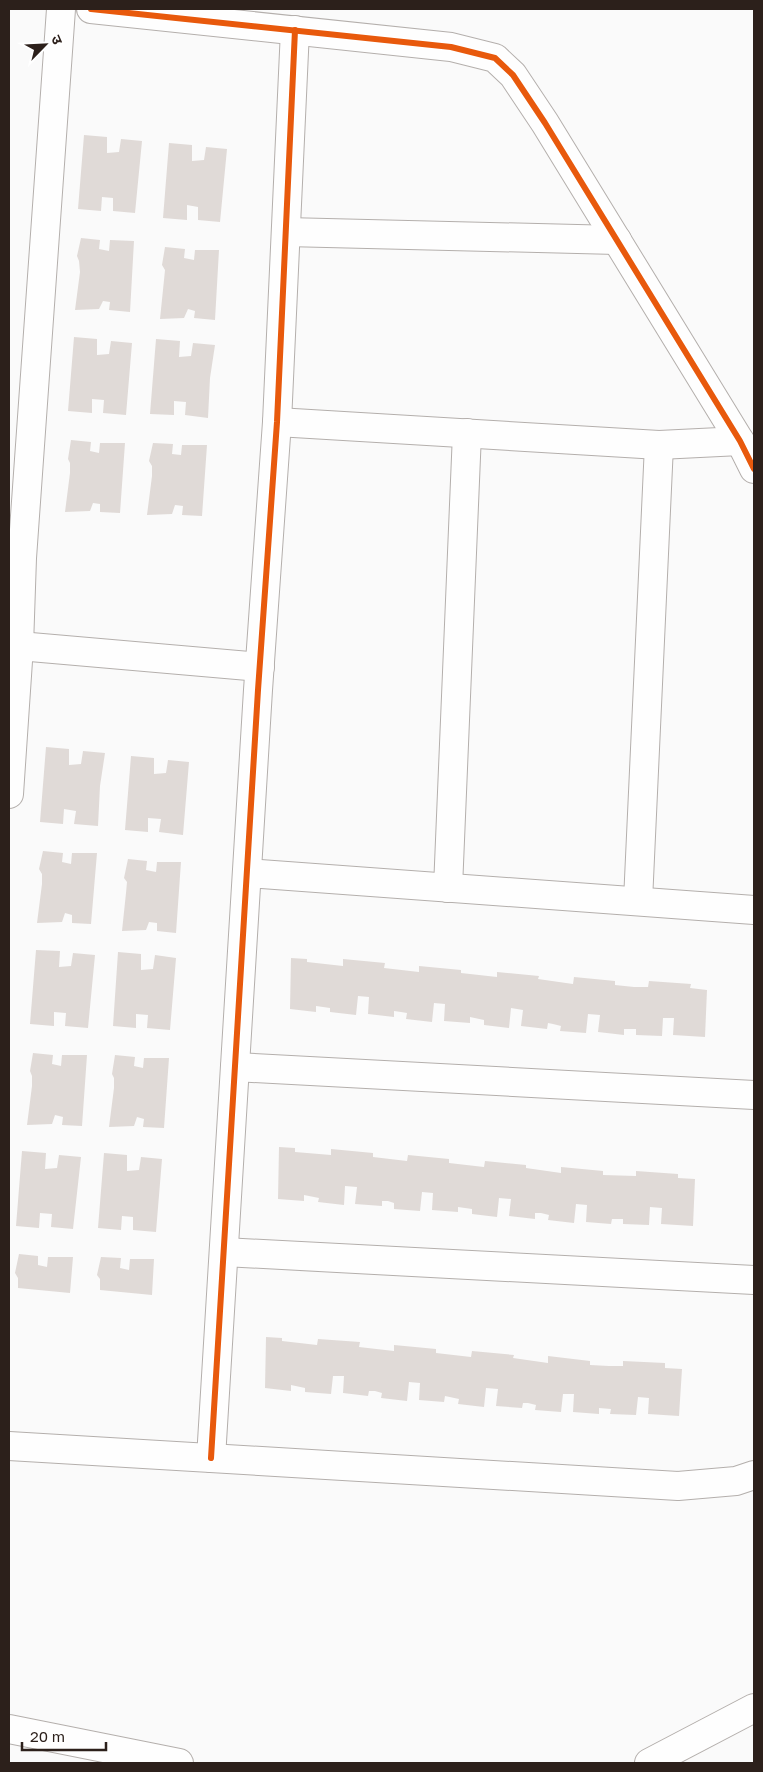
<svg xmlns="http://www.w3.org/2000/svg" width="763" height="1772" font-family="'Golos Text','Noto Sans Devanagari',sans-serif">
<rect width="100%" height="100%" fill="#fafafa"/>
<g fill="#e0dad7">
<polygon points="84,135 107,137 107,153 119,152 121,139 142,141 135,213 113,211 113,198 102,197 101,211 78,209"/>
<polygon points="169,143 192,145 192,161 204,160 206,147 227,149 220,222 198,220 198,207 187,205 187,220 163,218"/>
<polygon points="81,238 100,240 99,249 109,251 110,240 134,241 130,312 109,310 110,302 103,301 99,309 75,310 80,272 79,261 77,256"/>
<polygon points="165,247 185,249 184,258 194,260 195,250 219,250 215,320 194,318 195,311 188,309 184,318 160,319 164,280 165,270 162,265"/>
<polygon points="74,337 97,339 97,355 109,354 111,341 132,343 126,415 103,413 104,400 92,399 92,413 68,411"/>
<polygon points="156,339 180,341 179,357 191,356 193,343 215,345 210,378 208,418 185,415 186,402 174,401 174,415 150,414"/>
<polygon points="71,440 91,442 90,451 99,453 100,443 125,443 120,513 100,512 100,504 93,503 90,511 65,512 70,473 70,463 68,459"/>
<polygon points="153,443 173,444 172,454 181,455 182,445 207,445 202,516 182,515 183,506 175,505 172,514 147,515 152,476 152,466 149,461"/>
<polygon points="46,747 69,749 69,765 81,764 83,751 105,753 100,786 98,826 74,824 76,811 64,809 63,824 40,822"/>
<polygon points="131,756 154,758 154,774 166,773 168,760 189,762 183,835 159,832 161,819 148,818 148,832 125,830"/>
<polygon points="43,851 63,853 62,862 71,864 72,853 97,853 91,924 72,923 72,915 65,913 62,922 37,923 42,884 42,874 39,869"/>
<polygon points="128,859 147,861 146,870 156,872 157,862 181,862 176,933 157,931 157,923 149,922 146,930 122,931 126,893 127,882 124,878"/>
<polygon points="36,950 60,951 59,967 71,966 73,953 95,955 88,1028 65,1026 66,1013 54,1012 54,1026 30,1024"/>
<polygon points="118,952 141,954 141,970 153,969 155,955 176,958 170,1030 147,1028 148,1015 136,1014 136,1028 113,1026"/>
<polygon points="291,958 307,959 307,962 343,966 343,959 385,963 384,968 419,972 419,966 461,970 461,973 497,977 497,972 539,976 538,979 573,984 574,977 615,981 615,985 634,987 648,987 649,981 691,984 690,988 707,990 705,1037 673,1035 674,1018 663,1018 662,1036 636,1035 636,1029 624,1029 624,1035 598,1032 600,1015 588,1014 586,1033 560,1031 561,1026 553,1024 548,1023 547,1029 521,1026 523,1010 511,1008 509,1028 484,1025 484,1020 470,1017 470,1023 444,1021 445,1004 434,1003 432,1022 406,1019 407,1013 401,1012 394,1011 394,1017 368,1014 369,997 358,996 356,1015 330,1012 330,1008 316,1006 316,1012 290,1009"/>
<polygon points="33,1053 53,1055 52,1064 61,1066 62,1055 87,1055 82,1126 62,1125 63,1117 55,1115 52,1124 27,1125 32,1086 32,1076 30,1071"/>
<polygon points="115,1055 135,1057 134,1066 143,1068 144,1058 169,1058 164,1128 143,1127 144,1119 137,1117 134,1126 109,1127 114,1088 114,1078 112,1074"/>
<polygon points="279,1147 295,1148 295,1152 331,1155 331,1149 373,1153 373,1157 407,1161 408,1155 449,1159 449,1163 484,1167 485,1161 526,1165 526,1168 561,1173 561,1167 603,1171 603,1175 636,1176 636,1171 678,1174 678,1178 695,1179 693,1226 661,1224 662,1208 650,1207 649,1225 623,1224 623,1219 612,1219 611,1224 586,1222 587,1205 576,1204 574,1223 548,1220 549,1215 541,1213 535,1213 535,1219 509,1216 511,1199 499,1198 497,1217 472,1214 472,1209 458,1207 458,1212 432,1210 433,1193 422,1192 420,1211 394,1209 394,1203 388,1201 382,1201 382,1206 355,1204 357,1187 345,1186 344,1205 318,1202 319,1198 304,1195 304,1201 278,1199"/>
<polygon points="22,1151 46,1153 45,1169 57,1168 59,1155 81,1157 73,1229 51,1227 52,1214 40,1213 39,1228 16,1226"/>
<polygon points="104,1153 127,1155 127,1171 139,1170 141,1157 162,1159 156,1232 133,1230 133,1217 122,1216 121,1230 98,1228"/>
<polygon points="19,1254 38,1256 38,1265 47,1267 48,1257 73,1257 70,1293 18,1288 18,1278 15,1273"/>
<polygon points="101,1257 121,1258 120,1268 129,1270 130,1259 154,1259 152,1295 100,1290 100,1279 97,1275"/>
<polygon points="266,1337 282,1338 282,1341 317,1345 318,1339 360,1342 359,1347 394,1351 394,1345 436,1349 436,1353 471,1357 472,1351 514,1355 513,1358 548,1363 548,1356 590,1361 590,1365 609,1366 623,1366 623,1361 665,1363 665,1368 682,1369 679,1416 648,1414 649,1398 638,1397 636,1415 610,1414 611,1409 599,1408 599,1414 573,1412 574,1394 563,1394 561,1412 535,1410 536,1405 528,1403 523,1403 522,1408 496,1406 498,1389 486,1388 484,1407 458,1404 459,1399 445,1396 444,1402 419,1400 420,1383 409,1382 407,1401 381,1398 382,1393 375,1391 369,1391 368,1396 343,1393 344,1376 333,1376 331,1394 305,1392 305,1388 291,1385 291,1391 265,1388"/>
</g>
<g fill="none" stroke-linecap="round" stroke-linejoin="round">
<defs>
<g id="minor">
<polyline points="91,9 451,47 495,58 513,75 545,123 740,441 754,469"/>
<polyline points="286,232 617,240"/>
<polyline points="277,422 659,445 740,441"/>
<polyline points="19,646 260,667"/>
<polyline points="9,794 19,646 22,558 61,9"/>
<polyline points="247,873 754,910"/>
<polyline points="448,888 467,433"/>
<polyline points="638,901 659,445"/>
<polyline points="235,1067 754,1095"/>
<polyline points="224,1252 754,1280"/>
<polyline points="9,1446 678,1486 736,1481 754,1475"/>
<polyline points="211,1458 258,690 277,422 295,30"/>
<polyline points="9,1729 179,1763"/>
<polyline points="649,1763 754,1708"/>
</g>
</defs>
<use href="#minor" stroke="#b4afac" stroke-width="30"/>
<use href="#minor" stroke="#fefefe" stroke-width="28"/>
<defs>
<g id="cycleway">
<polyline points="91,9 451,47 495,58 513,75 545,123 740,441 754,469"/>
<polyline points="211,1458 258,690 277,422 295,30"/>
</g>
</defs>
<use href="#cycleway" stroke="#fff" stroke-width="9"/>
<use href="#cycleway" stroke="#e8590c" stroke-width="6"/>
</g>
<rect width="763" height="1772" fill="none" stroke="#2c201b" stroke-width="20"/>
<g transform="translate(45 45) rotate(66)" stroke="#ffffff" stroke-width="4" paint-order="stroke">
<path d="M0-4L9 19L0 12L-9 19Z" fill="#2c201b"/>
<text y="-8" font-size="14" font-weight="bold" text-anchor="middle" fill="#2c201b">उ</text>
</g>
<path d="M22 1742v8h84v-8" fill="none" stroke="#2c201b" stroke-width="2.5"/>
<text x="30" y="1742" font-size="15" fill="#2c201b" stroke="#ffffff" stroke-width="4" paint-order="stroke">20 m</text>
</svg>
